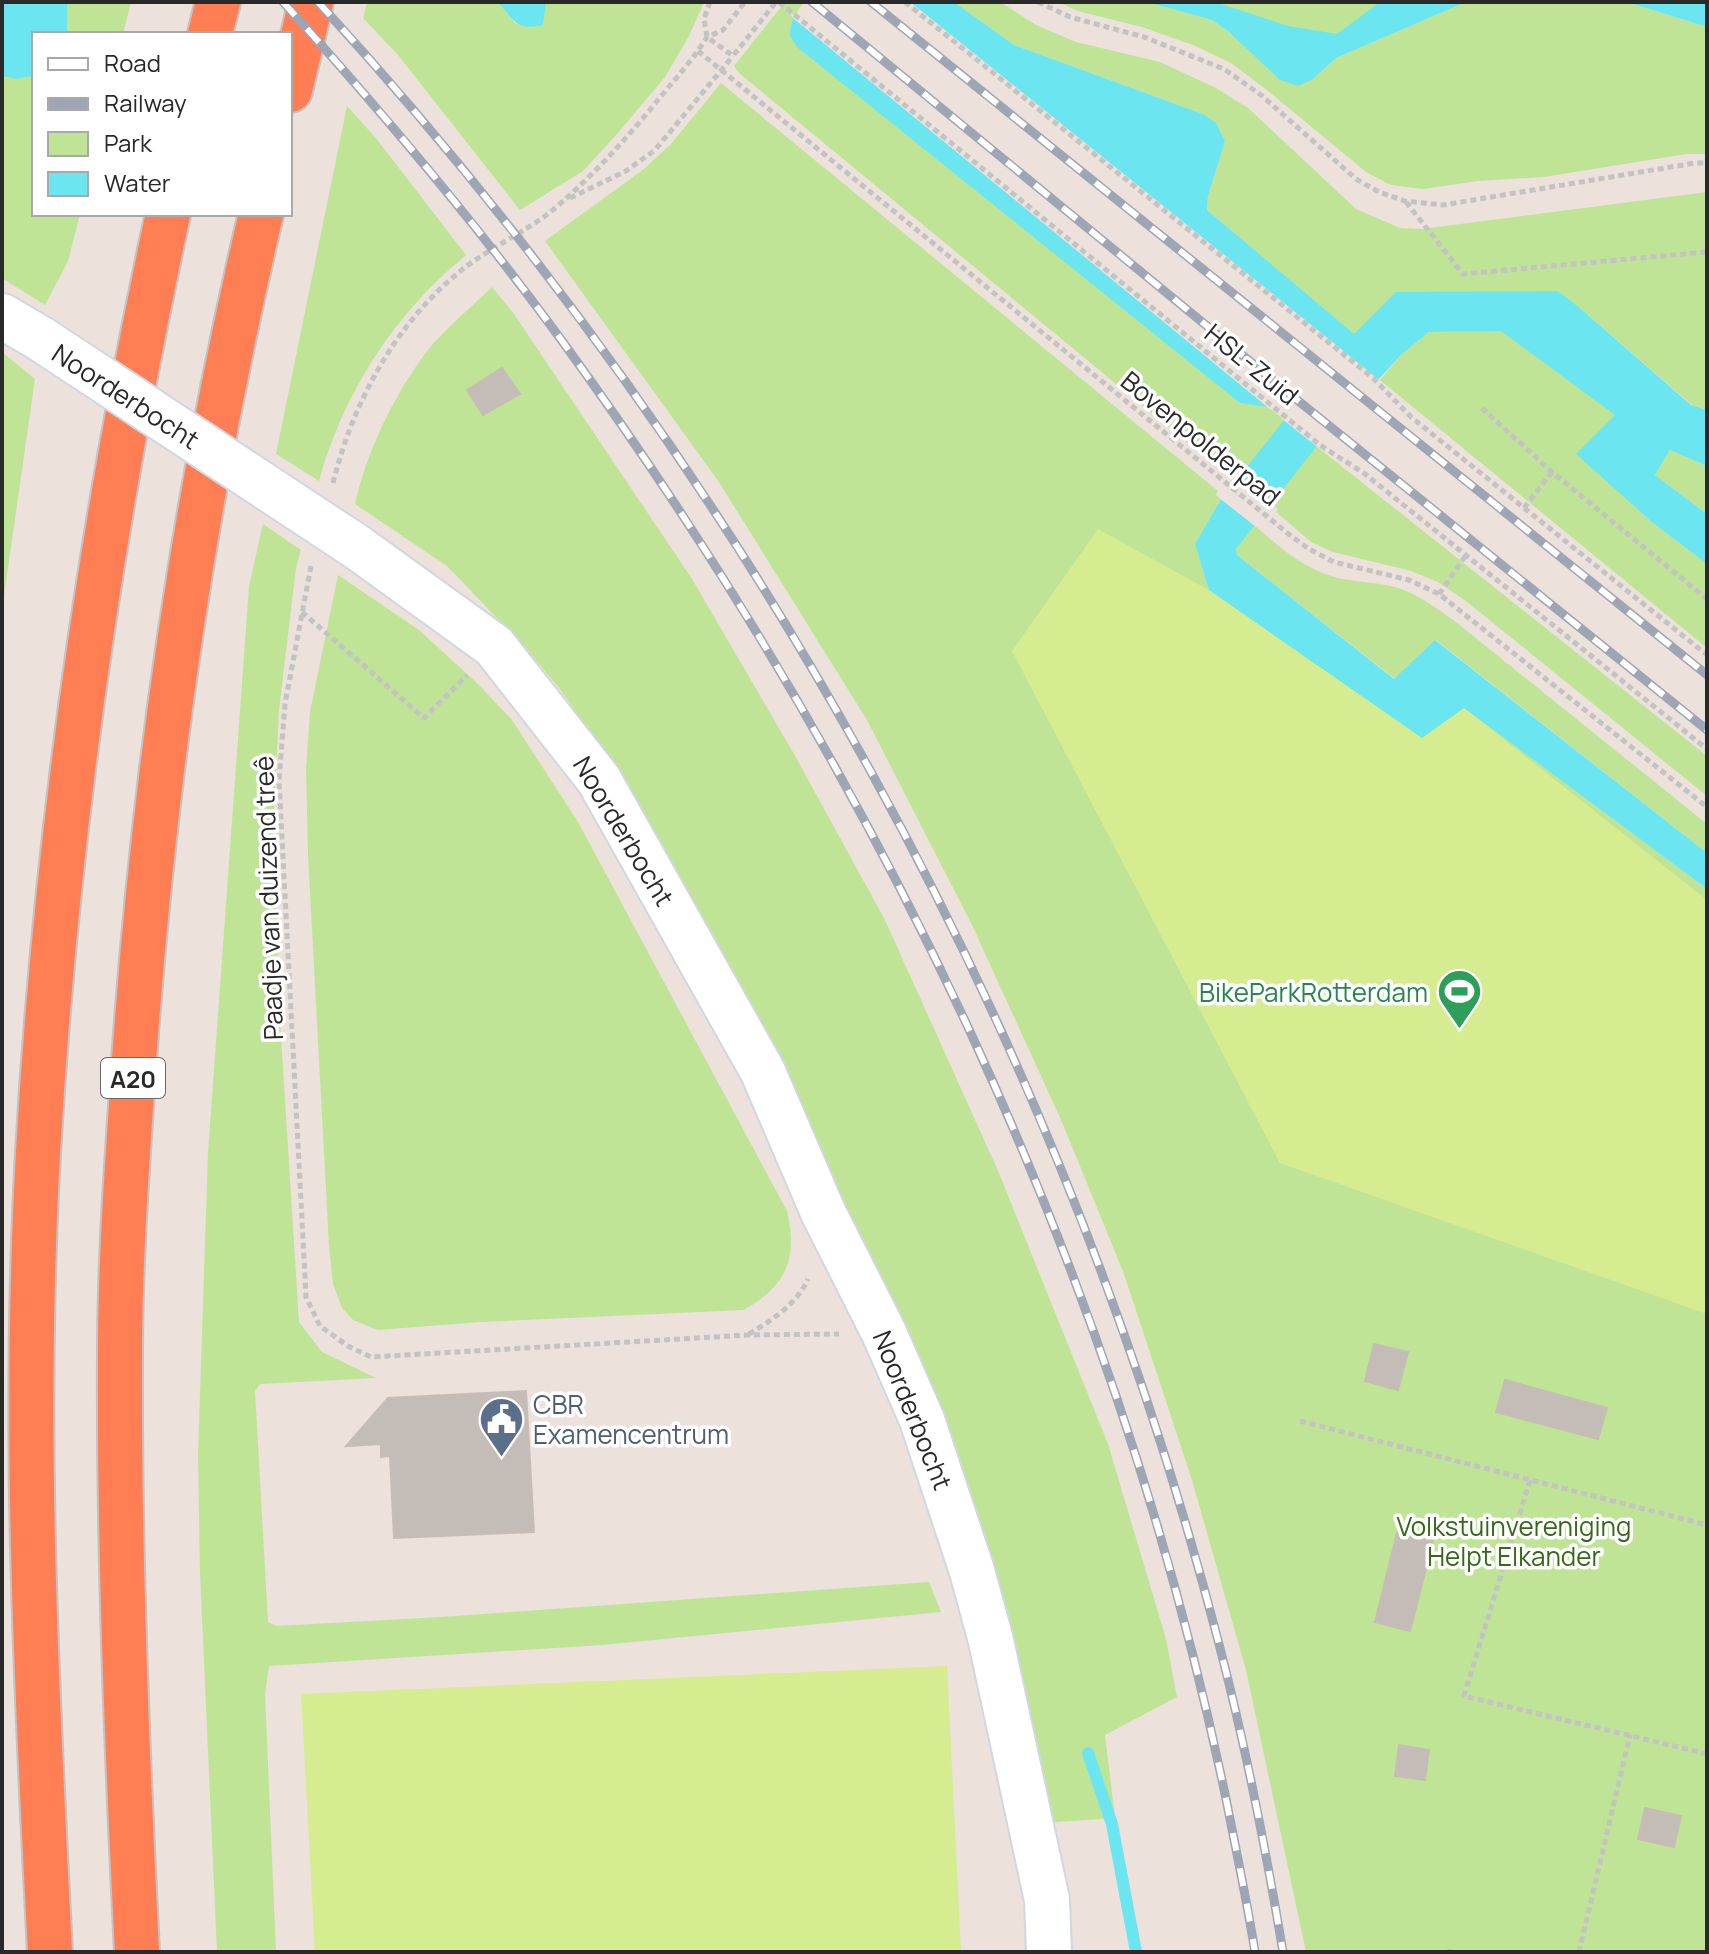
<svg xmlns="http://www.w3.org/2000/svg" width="1709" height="1954" font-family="Manrope,sans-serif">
<rect width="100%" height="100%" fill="#ece1db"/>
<g fill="#bfe496">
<polygon points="67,2 131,2 123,34 67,34"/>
<polygon points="367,2 498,2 516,24 547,4 546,2 704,2 689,36 665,77 617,134 583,171 520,210 398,55 363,18"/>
<polygon points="785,2 804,2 793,18 789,34 1240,402 1268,407 1286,421 1239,477 1233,473 1229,477 739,73 734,66"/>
<polygon points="954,2 1000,2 1036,25 1076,42 1160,62 1216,88 1248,108 1356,209 1400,228 1422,229 1707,192 1707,410 1692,405 1581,309 1354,335 1207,210 1208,196 1225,141 1203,114 1014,45"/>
<polygon points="1058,2 1147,2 1212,20 1229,32 1313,79 1336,58 1466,2 1627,2 1707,27 1707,154 1686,154 1544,177 1478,181 1423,189 1391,185 1366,172 1267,90 1231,63 1193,45 1142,27 1078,11"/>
<polygon points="1177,2 1425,2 1313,60"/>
<polygon points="2,76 16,79 34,76 34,214 80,214 68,261 45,305 2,278"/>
<polygon points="721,83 1218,491 1216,495 1221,499 1195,544 1209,590 1317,665 1463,707 1707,889 1707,1952 1306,1952 1246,1670 1192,1480 1124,1274 1062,1122 972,925 867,720 719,482 545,241 644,169 671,144"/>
<path d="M 347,106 L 375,137 L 466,255 C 395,313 343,393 319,481 L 276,454 Z"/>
<path d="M 492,287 L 514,314 L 692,579 L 794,754 L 885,920 L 999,1173 L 1108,1444 L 1166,1639 L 1177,1697 L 1105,1735 L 1115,1818 L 1042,1823 L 1009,1673 L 616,769 L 559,688 L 525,647 L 447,566 L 355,504 C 367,452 391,401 422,358 C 439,333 470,309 492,287 Z"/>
<polygon points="1501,330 1616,415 1653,523 1707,564 1707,648 1380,380 1401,355 1429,332"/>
<polygon points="2,352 35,379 2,610"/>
<polygon points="1316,446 1707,756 1707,796 1466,601 1438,582 1411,571 1333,552 1311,542 1276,512 1278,509 1271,503"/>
<polygon points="1670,450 1707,466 1707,514 1655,475"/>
<polygon points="263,524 301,550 296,568 279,710 273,830 280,1020 299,1322 322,1352 376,1378 260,1384 255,1391 268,1622 276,1626 441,1617 929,1582 941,1612 602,1645 269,1666 265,1694 276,1952 217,1952 200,1573 198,1455 208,1153 249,586"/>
<path d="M 1253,524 C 1276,544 1301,567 1331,576 C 1352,583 1376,581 1398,588 C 1420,595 1439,610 1457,623 L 1707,824 L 1707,853 L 1436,640 L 1395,679 L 1237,555 L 1236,549 Z"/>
<path d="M 338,575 L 419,630 L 478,684 L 512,720 L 578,822 L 787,1211 C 798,1258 787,1285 744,1310 L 480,1322 L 378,1330 L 353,1320 L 342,1308 L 333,1284 L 329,1246 L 308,855 L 306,769 L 310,712 Z"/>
</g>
<g fill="#d6ec91">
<polygon points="1098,529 1209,590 1317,665 1463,707 1707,900 1707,1314 1280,1163 1012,651"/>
<polygon points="947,1666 961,1952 315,1952 301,1694"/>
</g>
<g fill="#6be6f1">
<polygon points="2,2 67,2 67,34 34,34 34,76 16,79 2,76"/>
<path d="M 498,2 L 546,2 L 543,25 C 517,31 513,20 498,2 Z"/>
<polygon points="910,2 954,2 1014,45 1203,114 1216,123 1225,141 1208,196 1207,210 1354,334 1396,292 1558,291 1581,309 1691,405 1707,410 1707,466 1670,450 1655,475 1707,514 1707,564 1653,523 1576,454 1615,415 1501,331 1429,332 1401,355 1317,446 1236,549 1237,555 1394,679 1435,640 1707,853 1707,889 1464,708 1422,738 1209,590 1195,544 1221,499 1341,349"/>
<polygon points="1147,2 1215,2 1288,26 1337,34 1380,2 1466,2 1336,58 1313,79 1298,86 1280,80 1229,32 1212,20"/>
<polygon points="1627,2 1707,2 1707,27"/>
<polygon points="793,18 1268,407 1240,403 797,47 789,34"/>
</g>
<g fill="#ece1db">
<polygon points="906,2 910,2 1383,383 1320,449 1282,419 1336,350"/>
<polygon points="793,14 1271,404 1271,410 790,15"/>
<polygon points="1236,475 1274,505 1256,527 1218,497"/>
</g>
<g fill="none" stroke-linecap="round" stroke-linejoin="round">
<polyline stroke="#6be6f1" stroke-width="12" points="1088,1753 1112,1824 1136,1952"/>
</g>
<g fill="#c4bdb7" stroke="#c7bdb5" stroke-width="2">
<polygon points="502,368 520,394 483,415 467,390"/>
<polygon points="1374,1344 1408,1352 1398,1390 1365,1381"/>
<polygon points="1505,1380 1607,1408 1598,1439 1496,1412"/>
<polygon points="526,1391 534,1532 394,1538 390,1456 381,1457 381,1444 346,1446 388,1398"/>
<polygon points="1397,1533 1433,1541 1410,1631 1375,1622"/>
<polygon points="1399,1745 1429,1750 1425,1780 1395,1776"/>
<polygon points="1645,1808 1681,1816 1674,1847 1638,1839"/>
</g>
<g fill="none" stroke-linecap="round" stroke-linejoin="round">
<defs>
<g id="minor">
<polyline points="2,316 41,339"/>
<polyline points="357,547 494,646 599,780 763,1072 823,1212 884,1333 922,1420 972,1571 991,1641 1047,1900 1049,1952"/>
</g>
<g id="highway">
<polyline points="210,34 218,2"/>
<polyline points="290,90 311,2"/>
<path d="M 50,1952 C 36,1686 23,1419 38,1153 C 56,837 101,523 168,214"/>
<path d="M 137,1952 C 127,1753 119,1554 120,1355 C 120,1267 126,1179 132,1091 C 151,796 193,502 261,214"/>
</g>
</defs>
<use href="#minor" stroke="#d0d7e3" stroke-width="48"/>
<use href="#highway" stroke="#c3c3c3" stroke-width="48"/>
<g stroke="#c3c3c3" stroke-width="5" stroke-dasharray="6 4" stroke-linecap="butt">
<polyline points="710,2 704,19 707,37 733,56 776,2"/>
<polyline points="779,2 1320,445 1365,474 1707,749"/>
<polyline points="905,2 1373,378 1411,417 1707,655"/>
<polyline points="1038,2 1070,17 1144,37 1224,69 1261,95 1356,179 1379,192 1405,201 1443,205 1695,163 1707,163"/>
<polyline points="698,51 1291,536 1309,549 1334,562 1409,580 1439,594 1707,807"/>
<polyline points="570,198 626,171 655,150 733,56"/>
<polyline points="1406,202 1463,274 1707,252"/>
<polyline points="1482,408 1552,472 1707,599"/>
<path d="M 333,483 C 353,402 396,322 463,269 C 491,247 526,232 554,209 C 595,174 629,136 662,95 C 678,76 694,58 707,37 L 723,30 L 745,2"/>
<polyline points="1524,508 1552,472"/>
<polyline points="311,566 285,704 279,781 306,1297 320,1326 348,1346 371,1357 748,1335 839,1334"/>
<polyline points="1439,594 1466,555"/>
<polyline points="302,612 424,718 467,675"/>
<path d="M 749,1334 C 772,1320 797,1304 808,1279"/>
<polyline points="1300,1421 1707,1525"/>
<polyline points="1530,1480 1464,1696 1707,1754"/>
<polyline points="1447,1951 1452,1952"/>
<polyline points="1579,1952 1630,1735"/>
</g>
<use href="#minor" stroke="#fff" stroke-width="44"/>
<use href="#highway" stroke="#ff7e53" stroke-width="44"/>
<defs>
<g id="rail">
<path d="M 283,2 C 382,112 478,225 565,345 C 880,779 1117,1273 1226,1799 C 1236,1850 1247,1901 1255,1952"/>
<path d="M 318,2 C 745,468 1062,1035 1220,1648 C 1246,1748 1266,1850 1283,1952"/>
<polyline points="812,2 1296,399 1707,730"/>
<polyline points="871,2 1707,675"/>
</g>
</defs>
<use href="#rail" stroke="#9ea5b4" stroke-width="9"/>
<use href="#rail" stroke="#fff" stroke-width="6" stroke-dasharray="18" stroke-linecap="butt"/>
<defs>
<polyline id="minor-bridge" points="41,339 357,547"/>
</defs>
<use href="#minor-bridge" stroke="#d0d7e3" stroke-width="48" stroke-linecap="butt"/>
<use href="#minor-bridge" stroke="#fff" stroke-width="44"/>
</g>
<defs>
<symbol id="stadium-pin" viewBox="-11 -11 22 30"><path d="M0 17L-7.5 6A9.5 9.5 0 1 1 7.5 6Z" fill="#2e9e5b" stroke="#fff"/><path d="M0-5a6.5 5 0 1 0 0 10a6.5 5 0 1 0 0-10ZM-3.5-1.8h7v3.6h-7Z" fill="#fff"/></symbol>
<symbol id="civic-pin" viewBox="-11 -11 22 30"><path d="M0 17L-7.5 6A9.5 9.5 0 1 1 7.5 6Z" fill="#5c6f8a" stroke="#fff"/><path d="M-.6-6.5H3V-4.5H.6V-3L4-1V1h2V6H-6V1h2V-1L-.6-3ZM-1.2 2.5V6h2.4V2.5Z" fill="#fff"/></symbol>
</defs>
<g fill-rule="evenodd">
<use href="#stadium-pin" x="1434" y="966" width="51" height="69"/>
<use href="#civic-pin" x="476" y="1394" width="51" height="69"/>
</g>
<g text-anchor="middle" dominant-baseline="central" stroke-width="7" stroke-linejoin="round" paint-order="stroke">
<rect fill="#fff" stroke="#696969" stroke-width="2" x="101" y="1058" width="64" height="40" rx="6"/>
<g font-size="24" font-weight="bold" fill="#292929">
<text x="133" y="1078">A20</text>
</g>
<g font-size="26" fill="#292929" stroke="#fff">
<text transform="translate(1252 364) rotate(39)">HSL-Zuid</text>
<text transform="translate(126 396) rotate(33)">Noorderbocht</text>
<text transform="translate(1201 438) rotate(39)">Bovenpolderpad</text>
<text transform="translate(624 831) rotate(59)">Noorderbocht</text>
<text transform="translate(268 898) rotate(-92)">Paadje van duizend treê</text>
<text transform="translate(913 1410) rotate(68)">Noorderbocht</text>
</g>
<g font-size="26" fill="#27864d" stroke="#fff" text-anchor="end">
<text x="1428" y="992">BikeParkRotterdam</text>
</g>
<g font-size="26" fill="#4e5e75" stroke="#fff" text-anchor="start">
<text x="533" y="1404">CBR<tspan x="533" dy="30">Examencentrum</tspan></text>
</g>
<g font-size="26" fill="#376818" stroke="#fff">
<text x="1514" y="1526">Volkstuinvereniging<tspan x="1514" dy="30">Helpt Elkander</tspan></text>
</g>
</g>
<rect width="1709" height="1954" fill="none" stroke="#292929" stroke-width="8"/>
<rect x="32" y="32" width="260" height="184" fill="#ffffff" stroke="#a9a9a9" stroke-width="2"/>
<rect x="48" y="58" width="40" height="12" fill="#ffffff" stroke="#a9a9a9" stroke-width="2"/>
<text x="104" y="72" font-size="24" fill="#292929">Road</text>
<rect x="48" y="98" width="40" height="12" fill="#9ea5b4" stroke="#a9a9a9" stroke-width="2"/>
<text x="104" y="112" font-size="24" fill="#292929">Railway</text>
<rect x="48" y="132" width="40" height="24" fill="#bfe496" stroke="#a9a9a9" stroke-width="2"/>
<text x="104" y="152" font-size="24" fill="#292929">Park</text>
<rect x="48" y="172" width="40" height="24" fill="#6be6f1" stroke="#a9a9a9" stroke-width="2"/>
<text x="104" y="192" font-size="24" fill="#292929">Water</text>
</svg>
